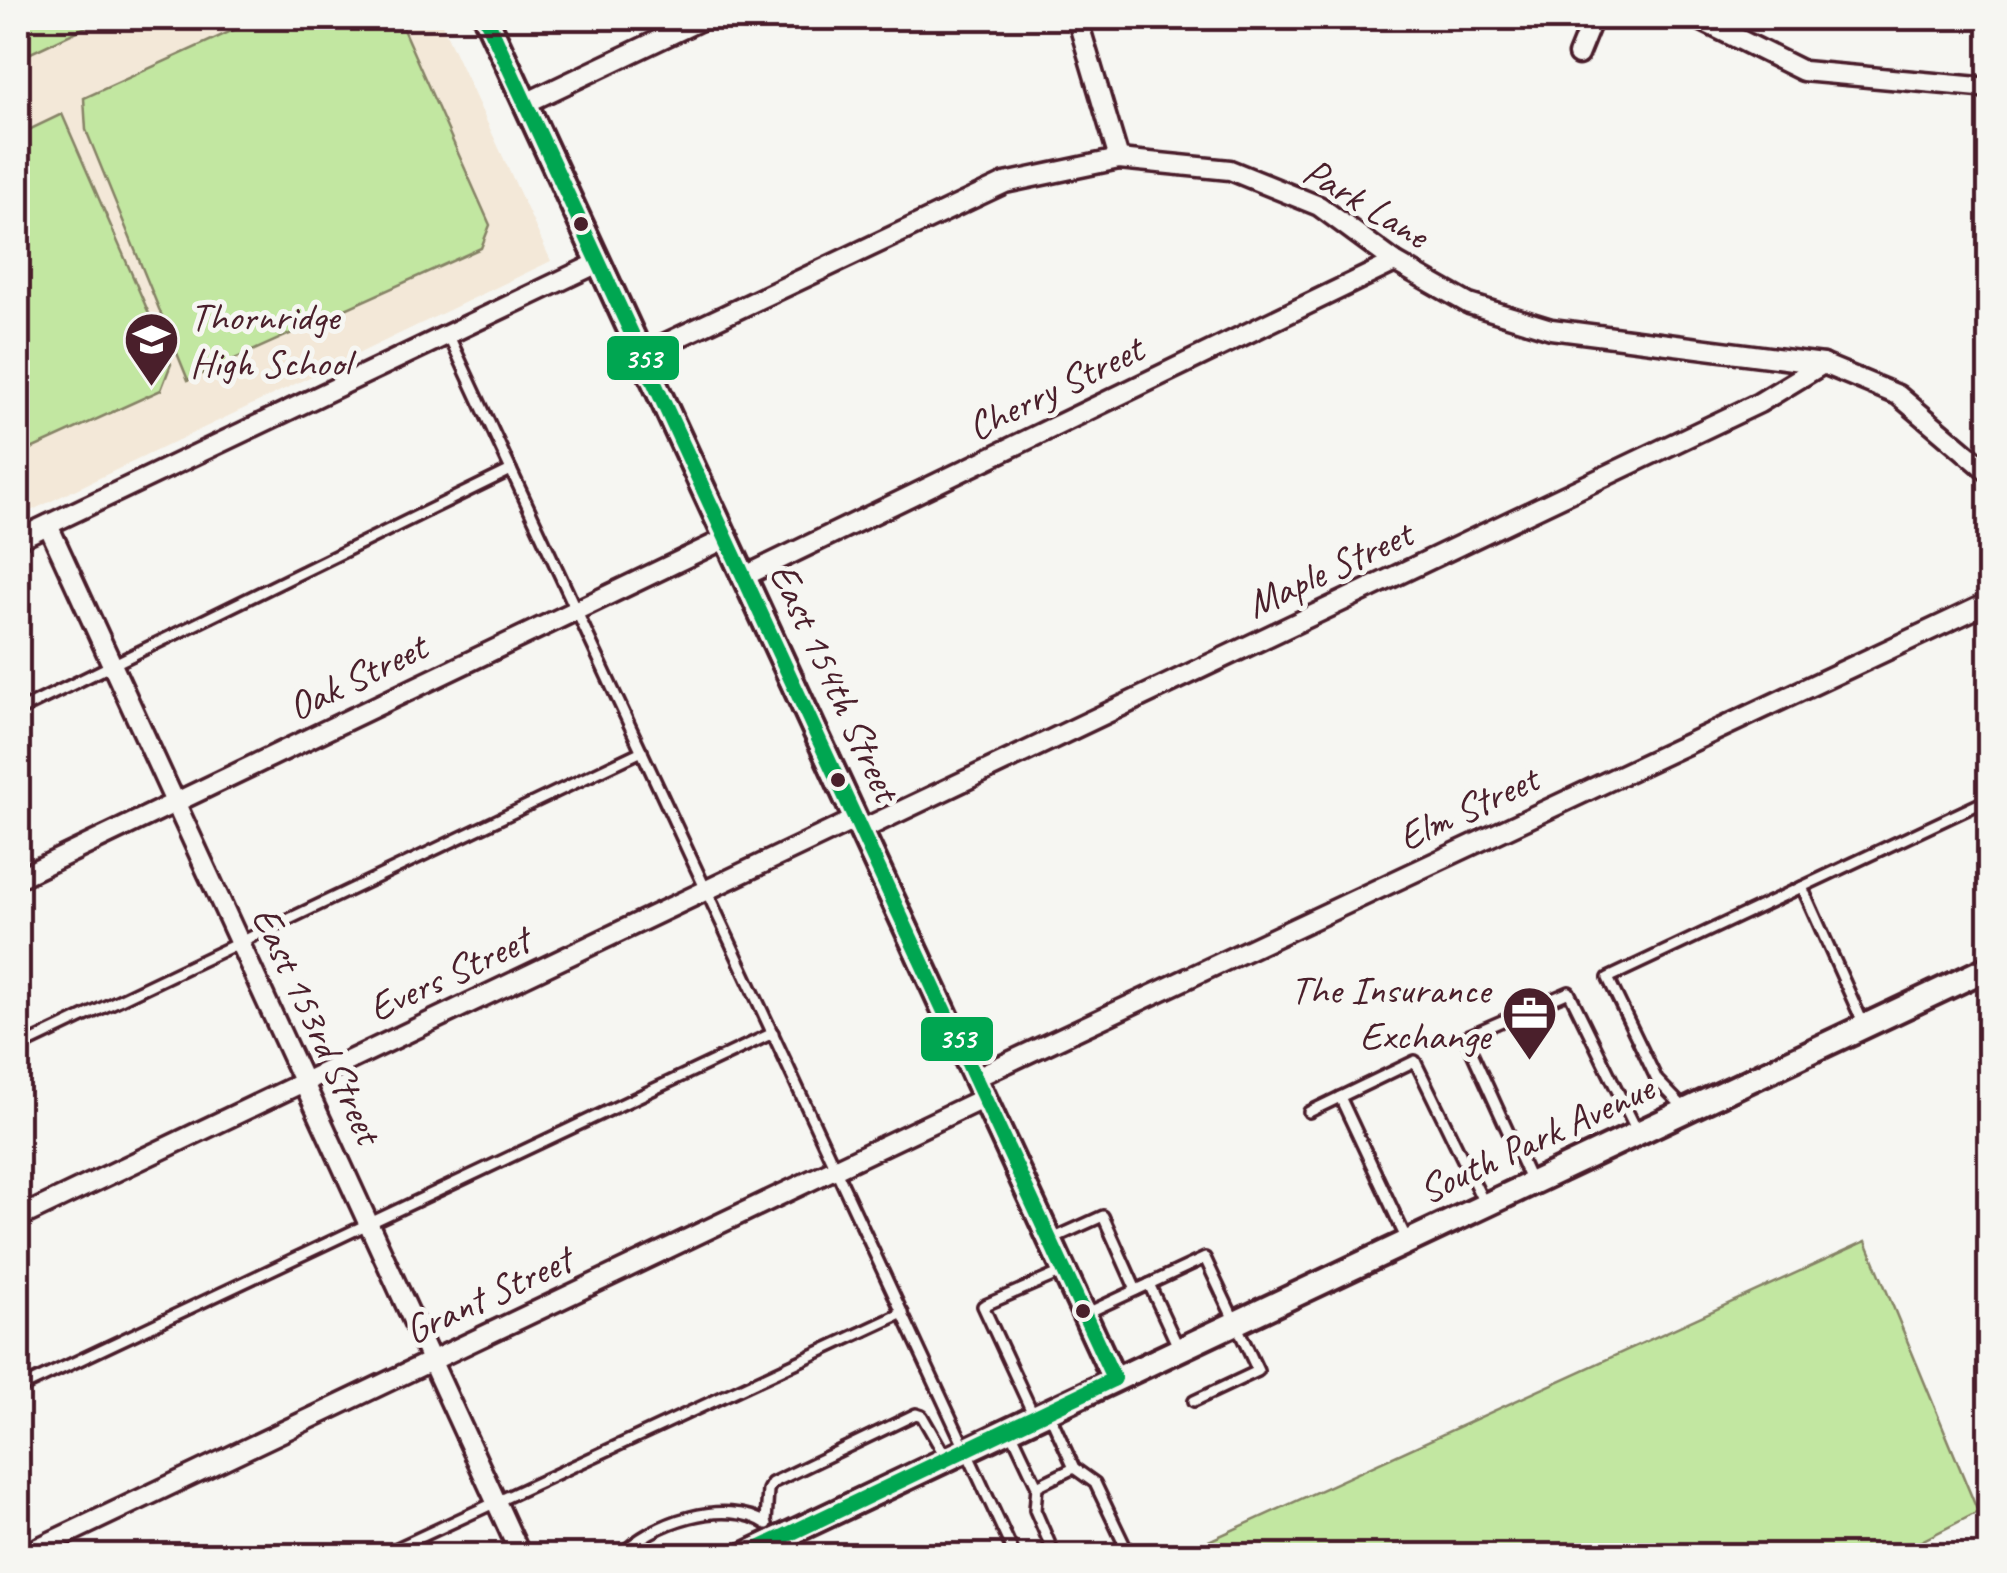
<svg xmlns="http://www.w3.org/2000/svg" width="2007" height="1573" font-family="Caveat,sans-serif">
<rect width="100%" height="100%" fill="#f6f6f2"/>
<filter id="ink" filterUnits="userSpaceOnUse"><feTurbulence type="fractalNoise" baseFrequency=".01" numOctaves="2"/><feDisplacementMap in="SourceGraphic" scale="20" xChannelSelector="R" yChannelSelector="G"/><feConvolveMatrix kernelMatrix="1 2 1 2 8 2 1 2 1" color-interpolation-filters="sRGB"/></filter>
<g filter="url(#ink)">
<polygon fill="#f3e8d8" points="18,18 439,18 551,261 18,517"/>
<g fill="#c2e7a1" stroke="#868366" stroke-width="2.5">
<polygon points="40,18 105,18 18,59 18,28"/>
<polygon points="260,18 398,18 490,225 481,248 188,380 86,130 84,98"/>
<polygon points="62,114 171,364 161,390 18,455 18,135"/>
<polygon points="1866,1241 1978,1512 1894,1555 1178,1555"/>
</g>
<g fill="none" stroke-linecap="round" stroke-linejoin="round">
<defs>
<g id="lane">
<polyline points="448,334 1015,1556"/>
<polyline points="18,711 511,470"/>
<polyline points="1802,887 1863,1023"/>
<polyline points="18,1048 642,751"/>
<polyline points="1686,1110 1657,1080 1608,978 1985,801 1990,811"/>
<polyline points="1309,1112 1340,1097"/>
<polyline points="1530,1180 1465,1037 1569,992 1637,1131"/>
<polyline points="1406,1238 1340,1097 1415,1061 1485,1205"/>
<polyline points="1052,1239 1103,1216 1136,1290"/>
<polyline points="1149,1284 1179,1349"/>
<polyline points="1085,1314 1205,1258 1258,1371 1194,1401"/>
<polyline points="18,1389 773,1033"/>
<polyline points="1049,1413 1074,1468 1095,1483 1124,1544"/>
<polyline points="1033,1414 983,1306 1062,1272"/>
<polyline points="1011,1431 1037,1486 1035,1510 1055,1556"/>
<polyline points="1037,1486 1074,1468"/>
<polyline points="766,1522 768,1490 772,1483 916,1414 922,1416 945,1456"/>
<polyline points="380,1556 903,1313"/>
<path d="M 620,1556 C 651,1522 726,1497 767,1524"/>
</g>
<g id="street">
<polyline points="1077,18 1119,159"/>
<polyline points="1696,18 1803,71 1990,88"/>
<polyline points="1578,55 1593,18"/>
<polyline points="526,103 705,18"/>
<polyline points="643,354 1005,183 1119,159 1230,170 1319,206 1395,262 1469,304 1551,329 1823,364 1898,395 1990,473"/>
<polyline points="48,525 521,1556"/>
<polyline points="18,539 600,262"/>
<polyline points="745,576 1395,262"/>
<polyline points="861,830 1759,403 1823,364"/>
<polyline points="18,878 727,538"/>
<polyline points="975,1078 1990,602"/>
<polyline points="18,1218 856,819"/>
<polyline points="21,1556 984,1098"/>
</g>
<g id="secondary">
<polyline points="486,18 1114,1379"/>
<polyline points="742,1556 1990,967"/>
</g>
</defs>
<use href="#lane" stroke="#4a1f2b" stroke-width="16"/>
<use href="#street" stroke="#4a1f2b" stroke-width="25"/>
<use href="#secondary" stroke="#4a1f2b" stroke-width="30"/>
<use href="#lane" stroke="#f6f6f2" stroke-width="9"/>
<use href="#street" stroke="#f6f6f2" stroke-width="18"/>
<use href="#secondary" stroke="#f6f6f2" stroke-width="22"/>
<defs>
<g id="bus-1">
<polyline points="486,18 1114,1379"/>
<polyline points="743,1556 1114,1379"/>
</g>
</defs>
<use href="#bus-1" stroke="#f6f6f2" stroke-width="22"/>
<use href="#bus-1" stroke="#00a651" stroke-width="15"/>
</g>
</g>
<defs>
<symbol id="school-pin" viewBox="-11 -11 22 30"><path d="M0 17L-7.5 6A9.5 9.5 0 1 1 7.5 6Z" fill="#4a1f2b" stroke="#f6f6f2"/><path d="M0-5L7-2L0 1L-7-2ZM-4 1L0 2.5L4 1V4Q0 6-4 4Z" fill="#fff"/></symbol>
<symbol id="office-pin" viewBox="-11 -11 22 30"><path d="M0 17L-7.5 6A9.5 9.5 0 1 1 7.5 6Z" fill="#4a1f2b" stroke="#f6f6f2"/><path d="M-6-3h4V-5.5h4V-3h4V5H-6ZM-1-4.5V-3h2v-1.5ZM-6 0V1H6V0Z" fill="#fff"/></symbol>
</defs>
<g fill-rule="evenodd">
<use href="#school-pin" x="120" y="308" width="63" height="86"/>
<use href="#office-pin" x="1498" y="982" width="63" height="86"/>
</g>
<g fill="#4a1f2b" stroke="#f6f6f2" stroke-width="4">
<circle cx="581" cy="224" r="9"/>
<circle cx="838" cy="780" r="9"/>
<circle cx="1083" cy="1311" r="9"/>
</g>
<g text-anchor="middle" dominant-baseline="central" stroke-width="10" stroke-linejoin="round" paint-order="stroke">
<g font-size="40" fill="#4a1f2b" stroke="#f6f6f2">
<text transform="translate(1366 203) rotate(31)">Park Lane</text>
<text transform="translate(1055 388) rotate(-26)">Cherry Street</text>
<text transform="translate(1329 569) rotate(-25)">Maple Street</text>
<text transform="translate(357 677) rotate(-26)">Oak Street</text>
<text transform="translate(835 682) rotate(65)">East 154th Street</text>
<text transform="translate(1468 808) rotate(-25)">Elm Street</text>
<text transform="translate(449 974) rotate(-25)">Evers Street</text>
<text transform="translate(317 1025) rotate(65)">East 153rd Street</text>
<text transform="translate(1536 1139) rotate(-25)">South Park Avenue</text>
<text transform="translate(488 1295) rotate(-25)">Grant Street</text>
</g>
<g font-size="40" fill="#4a1f2b" stroke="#f6f6f2" text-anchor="start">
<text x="190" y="317">Thornridge<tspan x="190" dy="46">High School</tspan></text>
<text x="1490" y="990" text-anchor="end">The Insurance<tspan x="1490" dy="46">Exchange</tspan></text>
</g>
</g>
<g stroke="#f6f6f2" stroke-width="4">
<rect x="605" y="334" width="76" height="48" rx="10" fill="#00a651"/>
<rect x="919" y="1015" width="76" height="48" rx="10" fill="#00a651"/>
</g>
<g font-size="28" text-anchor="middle" font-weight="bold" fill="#fff">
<text x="643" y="368">353</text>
<text x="957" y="1048">353</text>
</g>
<rect width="2007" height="1573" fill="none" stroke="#f6f6f2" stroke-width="60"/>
<rect x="30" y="30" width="1947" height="1513" fill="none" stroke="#4a1f2b" stroke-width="4" filter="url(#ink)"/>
</svg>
